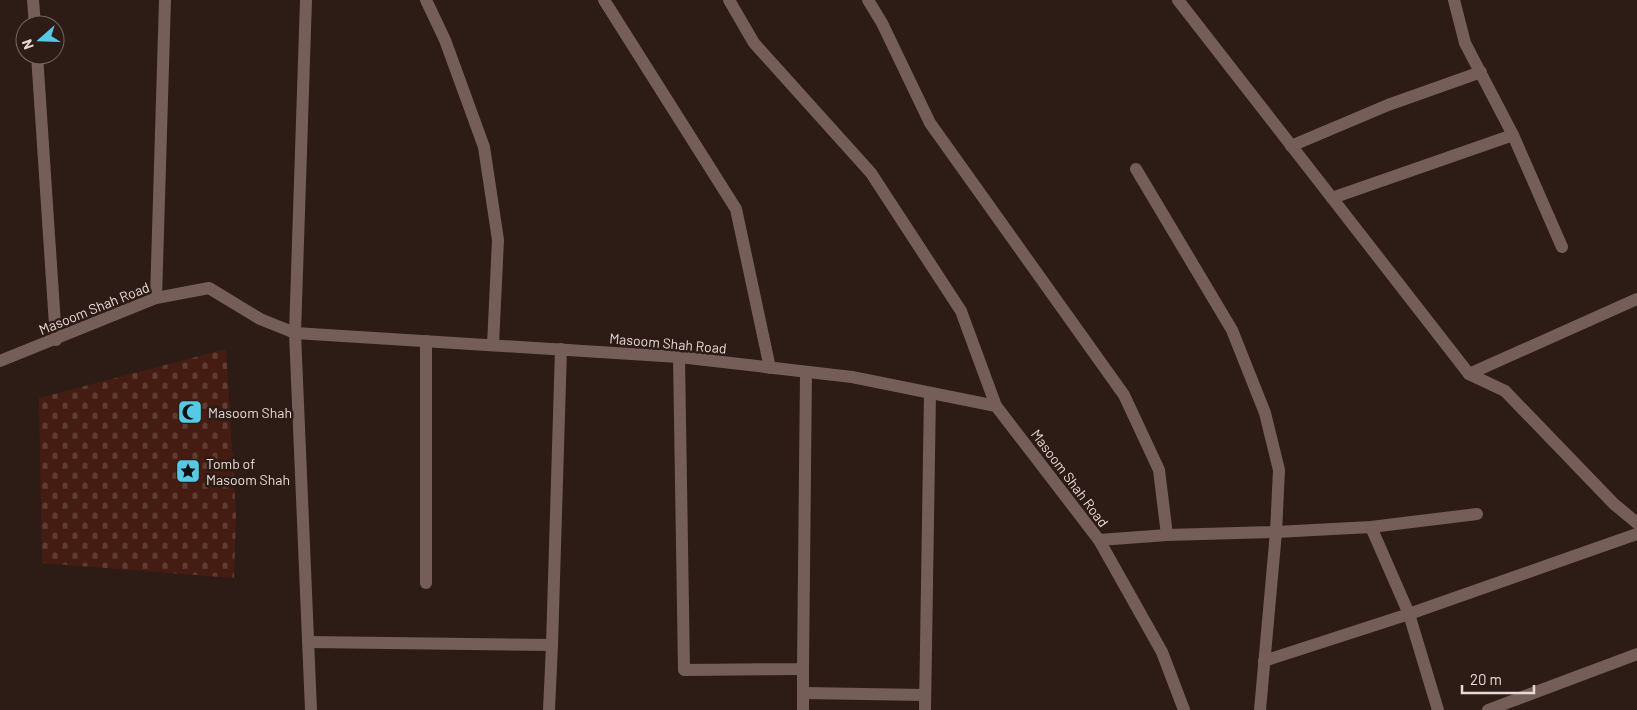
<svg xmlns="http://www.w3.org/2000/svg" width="1637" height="710" font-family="Barlow,sans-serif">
<defs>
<pattern id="cemetery-stones" width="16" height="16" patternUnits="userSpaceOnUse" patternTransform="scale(1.25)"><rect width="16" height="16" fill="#451c11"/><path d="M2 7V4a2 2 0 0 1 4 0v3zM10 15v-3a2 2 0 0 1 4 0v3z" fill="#603c33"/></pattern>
</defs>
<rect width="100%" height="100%" fill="#2d1b16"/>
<polygon fill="url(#cemetery-stones)" points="226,349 236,516 234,578 42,563 39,398"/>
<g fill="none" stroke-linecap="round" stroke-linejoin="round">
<g stroke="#755e58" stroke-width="12">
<polyline points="33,0 35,25"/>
<polyline points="306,0 295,333 311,710"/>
<polyline points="426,0 445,40 484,147 498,240 493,345"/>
<polyline points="604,0 736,209 770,368"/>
<polyline points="729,0 754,43 871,173 961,311 996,406"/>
<polyline points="868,0 882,23 930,123 1124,395 1159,470 1167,535"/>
<polyline points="1178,0 1469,374 1505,391 1614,504 1637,523"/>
<polyline points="1454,0 1465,43 1513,135 1562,247"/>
<polyline points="37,55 56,340"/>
<polyline points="1291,146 1388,105 1481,72"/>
<polyline points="1332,198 1513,135"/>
<polyline points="156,298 165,0"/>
<polyline points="679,357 684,670 803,669 806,372"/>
<polyline points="1469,374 1637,299"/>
<polyline points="1371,527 1409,614 1438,710"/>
<polyline points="1099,540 1167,535 1276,532 1279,470 1265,413 1232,330 1136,169"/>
<polyline points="426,583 426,341"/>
<polyline points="308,642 552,645 561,349"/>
<polyline points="1264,661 1409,614 1637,534"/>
<polyline points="803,669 803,710"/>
<polyline points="803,693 925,695"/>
<polyline points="549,710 552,645"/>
<polyline points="925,710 930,393"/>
<polyline points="1260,710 1276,532 1371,527 1477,514"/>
<polyline points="1488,710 1637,654"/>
</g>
<polyline stroke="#755e58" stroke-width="12" points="0,361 156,298 209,288 260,319 295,333 679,357 852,377 996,406 1099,540 1162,652 1184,710"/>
</g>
<defs>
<symbol id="mosque-square" viewBox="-11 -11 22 22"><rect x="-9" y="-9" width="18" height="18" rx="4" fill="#58c9e4" stroke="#2d1b16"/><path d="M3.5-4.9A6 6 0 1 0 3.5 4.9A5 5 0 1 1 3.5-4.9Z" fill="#111"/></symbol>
<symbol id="sight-square" viewBox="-11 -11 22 22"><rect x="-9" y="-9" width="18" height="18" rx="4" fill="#58c9e4" stroke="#2d1b16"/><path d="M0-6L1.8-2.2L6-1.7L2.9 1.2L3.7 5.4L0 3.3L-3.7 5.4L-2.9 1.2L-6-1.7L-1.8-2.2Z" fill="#111"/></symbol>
</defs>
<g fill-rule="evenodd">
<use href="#mosque-square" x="176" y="398" width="28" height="28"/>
<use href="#sight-square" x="174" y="457" width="28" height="28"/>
</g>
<g text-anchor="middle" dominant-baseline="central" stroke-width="5" stroke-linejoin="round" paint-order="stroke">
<g font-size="14" fill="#e7dad6" stroke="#2d1b16">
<text transform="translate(94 308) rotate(-22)">Masoom Shah Road</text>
<text transform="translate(668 343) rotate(5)">Masoom Shah Road</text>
<text transform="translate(1070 478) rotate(53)">Masoom Shah Road</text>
</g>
<g font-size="14" fill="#e7dad6" stroke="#2d1b16" text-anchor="start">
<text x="208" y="412">Masoom Shah</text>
<text x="206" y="463">Tomb of<tspan x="206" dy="16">Masoom Shah</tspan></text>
</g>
</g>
<g transform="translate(40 40) rotate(250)"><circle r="24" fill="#2d1b16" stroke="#776763"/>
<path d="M0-4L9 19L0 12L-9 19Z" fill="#58c9e4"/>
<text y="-8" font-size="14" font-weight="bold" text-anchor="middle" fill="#e7dad6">N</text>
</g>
<path d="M1462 685v8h72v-8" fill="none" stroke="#e7dad6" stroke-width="2.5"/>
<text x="1470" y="685" font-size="15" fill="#e7dad6" stroke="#2d1b16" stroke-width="4" paint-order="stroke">20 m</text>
</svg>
